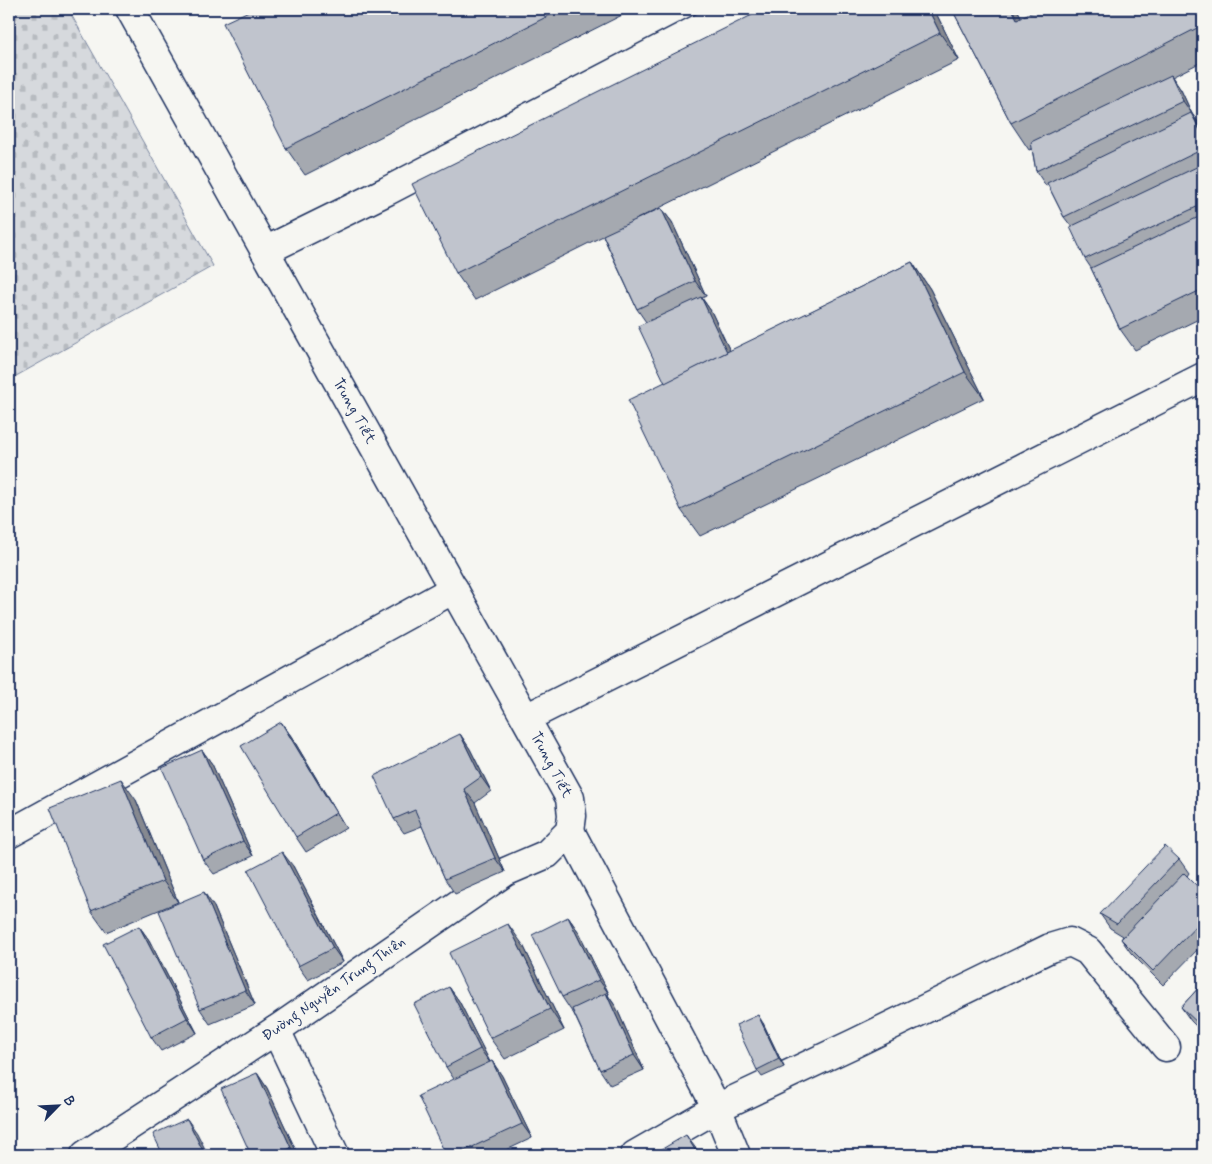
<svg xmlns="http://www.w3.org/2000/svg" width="1212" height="1164" font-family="Mynerve,sans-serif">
<defs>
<pattern id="cemetery-stones" width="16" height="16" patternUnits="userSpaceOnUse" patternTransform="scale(1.25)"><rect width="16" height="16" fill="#d6d9dd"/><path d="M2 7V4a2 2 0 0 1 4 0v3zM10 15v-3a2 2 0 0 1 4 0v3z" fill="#b7bbc0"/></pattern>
</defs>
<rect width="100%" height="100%" fill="#f6f6f2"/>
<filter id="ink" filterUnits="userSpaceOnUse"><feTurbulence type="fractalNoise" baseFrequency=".02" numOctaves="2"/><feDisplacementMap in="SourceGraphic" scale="10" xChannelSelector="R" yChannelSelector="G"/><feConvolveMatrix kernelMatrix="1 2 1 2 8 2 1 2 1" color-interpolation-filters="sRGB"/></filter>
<g filter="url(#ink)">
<polygon fill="url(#cemetery-stones)" stroke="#78849e" points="9,9 68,9 213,266 9,380"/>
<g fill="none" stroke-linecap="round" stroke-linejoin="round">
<defs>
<g id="minor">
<polyline points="265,251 387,191 737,9"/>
<polyline points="526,718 1203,377"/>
<polyline points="570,831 717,1108 736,1155"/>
<polyline points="9,834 454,589"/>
<polyline points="276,1030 335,1155"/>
<polyline points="85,1155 276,1030 505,872 547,854 570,831 572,816 570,798 130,9"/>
<polyline points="635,1155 717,1108 855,1043 1050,948 1070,942 1088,951 1166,1047"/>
</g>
</defs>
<use href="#minor" stroke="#1b2f5e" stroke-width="31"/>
<use href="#minor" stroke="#f6f6f2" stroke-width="28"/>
</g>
<g fill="#a5a9b0" stroke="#1b2f5e">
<polygon points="253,9 634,9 305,175 286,148"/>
<polygon points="764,9 934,9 959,60 637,219 661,208 672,222 706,296 702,298 711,311 730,351 912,262 930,289 984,398 700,536 681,510 665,383 646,322 637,309 603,236 475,300 456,273"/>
<polygon points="952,9 1017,9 1021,17 1203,9 1203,61 1172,77 1181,90 1192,114 1203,130 1203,317 1135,350 1120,329 1091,268 1085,259 1071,226 1064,217 1048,185 1046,186 1036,171 1032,149 1029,150 1011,123"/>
<polygon points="281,722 291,736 346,828 306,852 296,837"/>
<polygon points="460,734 470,749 491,791 475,803 505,872 455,894 445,879 422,826 404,833 394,819"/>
<polygon points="202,750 212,764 253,856 214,874 203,860"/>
<polygon points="136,800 178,902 106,932 91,911"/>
<polygon points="1179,859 1189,873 1187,876 1203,892 1203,944 1163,985 1131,953 1121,939 1123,936 1110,928 1100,914"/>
<polygon points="293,866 343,962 308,980 298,966"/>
<polygon points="214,907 255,1005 210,1024 200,1009"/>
<polygon points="568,917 578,931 609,994 608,995 616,1007 644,1070 610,1085 600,1070 573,1012 572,1012 562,997"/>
<polygon points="139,926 149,940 197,1033 161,1051 151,1037"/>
<polygon points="523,945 564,1030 505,1059 490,1038"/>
<polygon points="1203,983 1203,1033 1191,1021 1181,1007"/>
<polygon points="449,987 459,1001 490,1062 492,1061 502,1076 532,1138 496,1155 446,1155 454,1079 446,1067"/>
<polygon points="763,1023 784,1067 762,1077 757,1070"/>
<polygon points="257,1073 267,1088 298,1155 251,1155"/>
</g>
<g fill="#868990" stroke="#1b2f5e">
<polygon points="928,9 934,9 959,60 940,33"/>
<polygon points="1012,9 1017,9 1036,46 1017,19"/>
<polygon points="1171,75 1181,90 1192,114 1202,127 1203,130 1203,136 1193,115 1183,101"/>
<polygon points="661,208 672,222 706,296 695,281"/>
<polygon points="912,262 930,289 984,398 965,372"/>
<polygon points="701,297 711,311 740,372 729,358"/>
<polygon points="281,722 291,736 346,828 336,813"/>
<polygon points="460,734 470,749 491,791 481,777"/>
<polygon points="202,750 212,764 253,856 243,841"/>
<polygon points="121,779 136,800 178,902 163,881"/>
<polygon points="464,789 475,803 505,872 495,858"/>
<polygon points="282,852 293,866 343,962 333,948"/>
<polygon points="204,892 214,907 255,1005 245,990"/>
<polygon points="568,917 578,931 609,994 599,980"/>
<polygon points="508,924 523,945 564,1030 550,1009"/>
<polygon points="139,926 149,940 197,1033 187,1018"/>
<polygon points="449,987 459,1001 491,1064 480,1049"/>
<polygon points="606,993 616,1007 644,1070 634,1055"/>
<polygon points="758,1015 763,1023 784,1067 779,1059"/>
<polygon points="492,1061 502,1076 532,1138 522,1124"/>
<polygon points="257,1073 267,1088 298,1155 296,1155 291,1148"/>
<polygon points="187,1119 197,1133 208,1155 205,1155"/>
<polygon points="686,1135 697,1150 700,1155 698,1155"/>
</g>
<g fill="#c0c4cd" stroke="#1b2f5e">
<polygon points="253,9 562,9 286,148 223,23"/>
<polygon points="764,9 928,9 940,33 456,273 412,184"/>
<polygon points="952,9 1012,9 1017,19 1038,9 1203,9 1203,25 1011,123"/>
<polygon points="1171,75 1183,101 1036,171 1031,142"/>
<polygon points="1191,113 1203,136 1203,149 1064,217 1047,183"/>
<polygon points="1203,164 1203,204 1085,259 1070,227"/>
<polygon points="661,208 695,281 637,309 603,235"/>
<polygon points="1203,215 1203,289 1120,329 1091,268"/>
<polygon points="912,262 965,372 681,510 628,400"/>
<polygon points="701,297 727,352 665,383 638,326"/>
<polygon points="281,722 336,813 296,837 241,746"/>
<polygon points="460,734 481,777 464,789 495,858 445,879 415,810 394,819 374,776"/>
<polygon points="202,750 243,841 203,860 162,768"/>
<polygon points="121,779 163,881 91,911 50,808"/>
<polygon points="1165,846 1179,859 1117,924 1100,914"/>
<polygon points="282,852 333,948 298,966 248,870"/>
<polygon points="1184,873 1203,892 1203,919 1153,971 1121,939"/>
<polygon points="204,892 245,990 200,1009 159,911"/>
<polygon points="568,917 599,980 562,997 532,935"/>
<polygon points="508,924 550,1009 490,1038 449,953"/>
<polygon points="139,926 187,1018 151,1037 103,944"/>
<polygon points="1203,983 1203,1028 1181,1007"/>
<polygon points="449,987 480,1049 446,1067 414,1004"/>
<polygon points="606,993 634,1055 600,1070 572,1009"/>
<polygon points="758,1015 779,1059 757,1070 736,1025"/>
<polygon points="492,1061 522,1124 455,1155 446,1155 418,1096"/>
<polygon points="257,1073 291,1148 274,1155 251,1155 221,1089"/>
<polygon points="187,1119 205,1155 163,1155 153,1134"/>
<polygon points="686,1135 698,1155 652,1155"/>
<polygon points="993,1148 998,1155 983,1155"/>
</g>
</g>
<g text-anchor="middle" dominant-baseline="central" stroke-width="4.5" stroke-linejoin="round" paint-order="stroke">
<g font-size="15" fill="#1b2f5e" stroke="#f6f6f2">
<text transform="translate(354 411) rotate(61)">Trung Tiết</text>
<text transform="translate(551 765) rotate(62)">Trung Tiết</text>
<text transform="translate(334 989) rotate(-35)">Đường Nguyễn Trung Thiên</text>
</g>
</g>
<rect width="1212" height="1164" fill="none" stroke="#f6f6f2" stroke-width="30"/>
<rect x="15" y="15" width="1182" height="1134" fill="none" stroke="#1b2f5e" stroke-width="2" filter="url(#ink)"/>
<g transform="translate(58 1106) rotate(66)" stroke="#f6f6f2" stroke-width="4" paint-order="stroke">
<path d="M0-4L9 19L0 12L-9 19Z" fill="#1b2f5e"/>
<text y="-8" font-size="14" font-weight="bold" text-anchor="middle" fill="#1b2f5e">B</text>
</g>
</svg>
